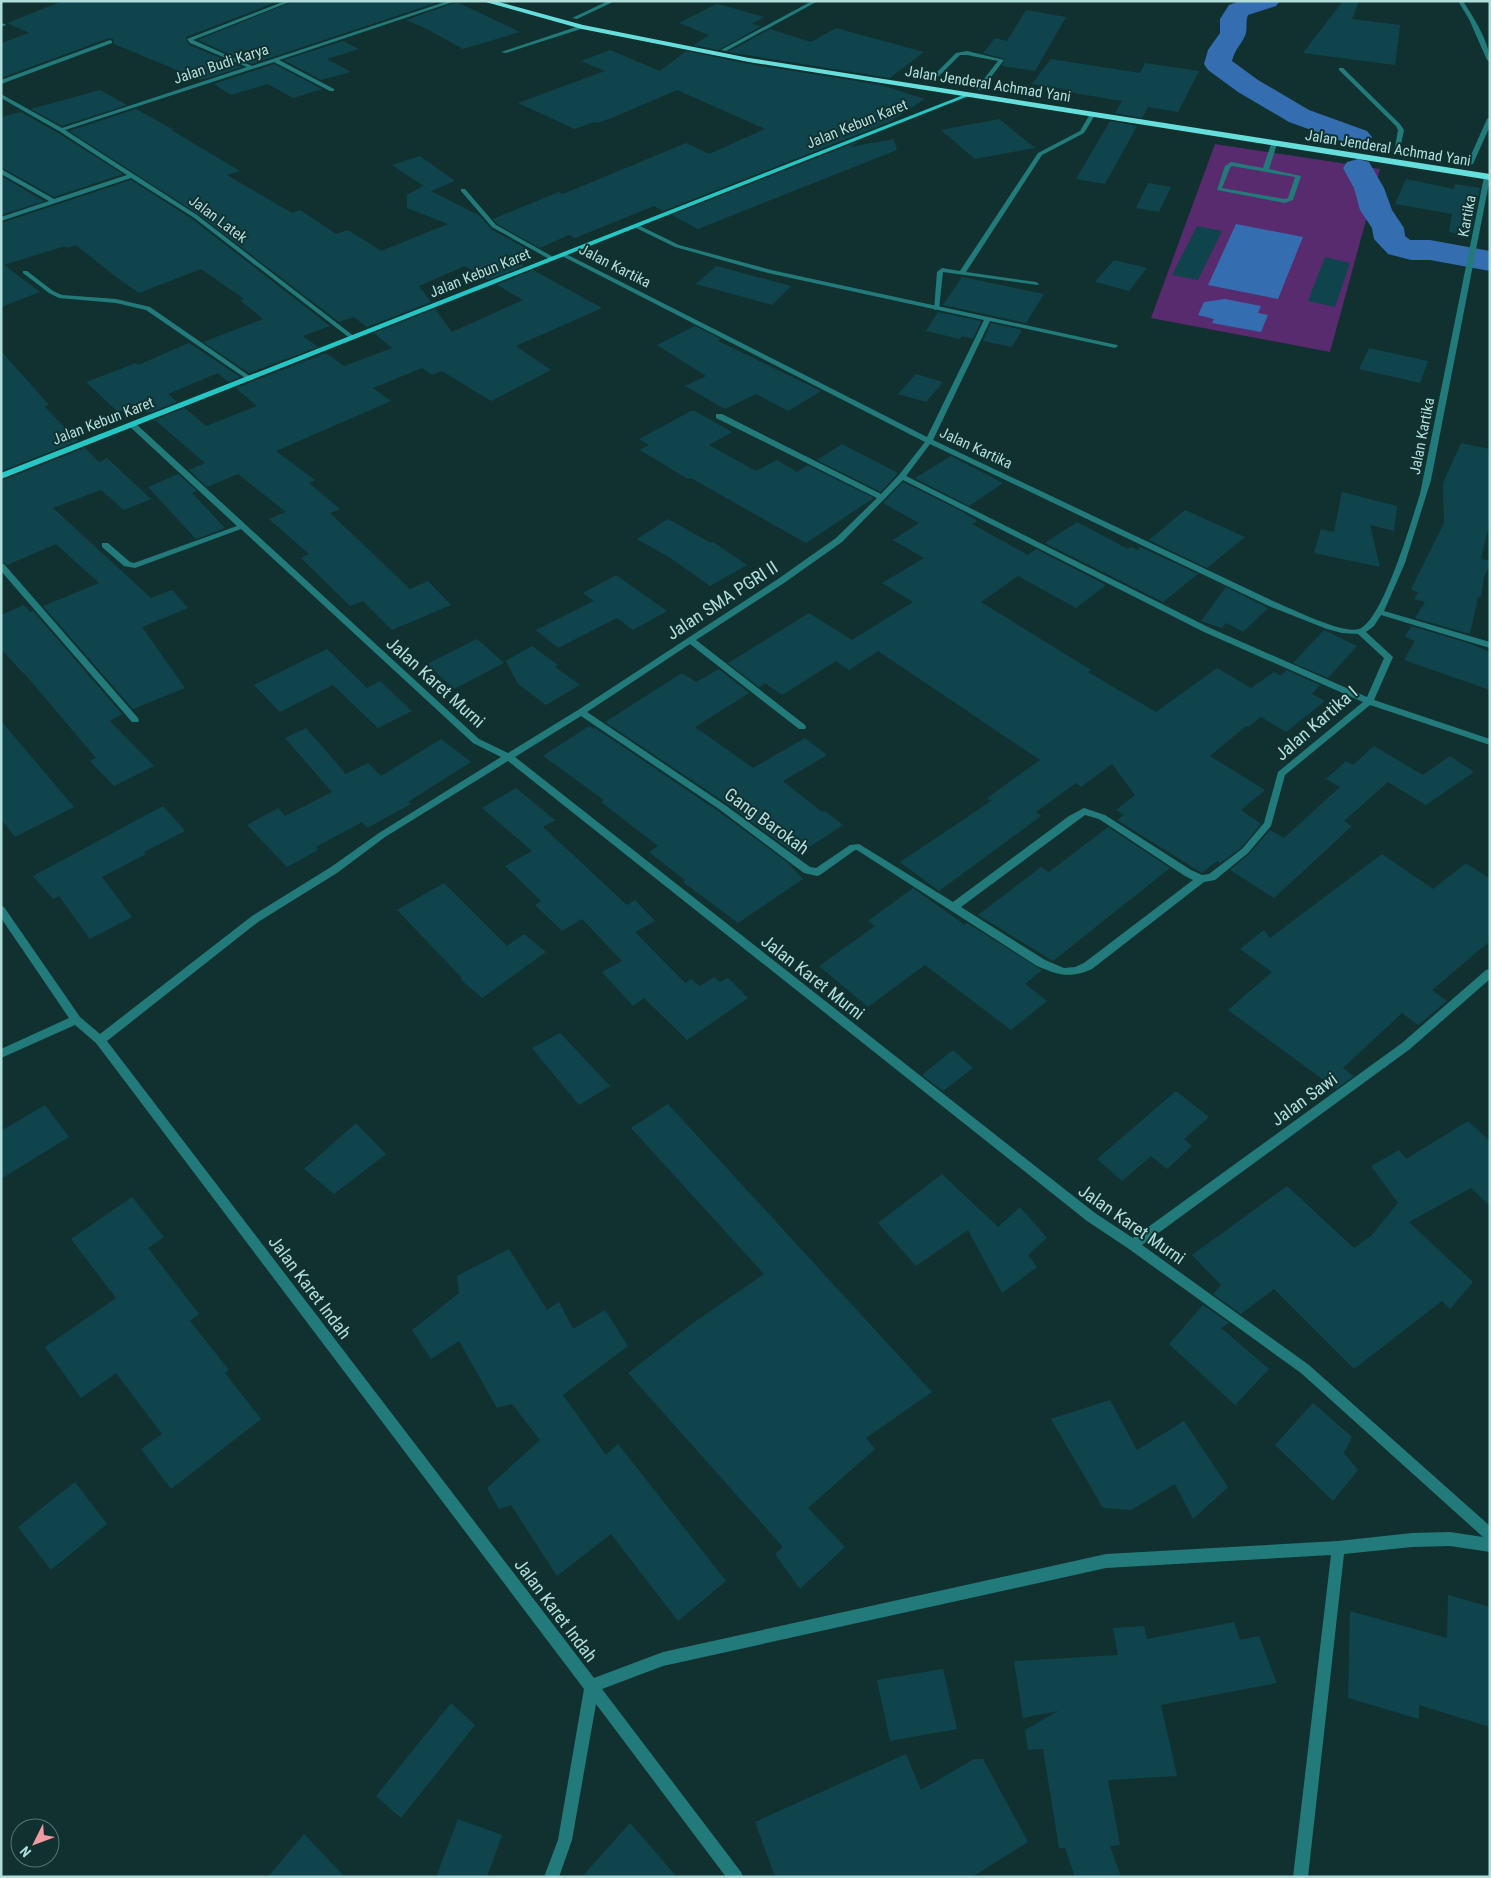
<svg xmlns="http://www.w3.org/2000/svg" width="1491" height="1878" font-family="'Roboto Condensed',sans-serif">
<rect width="100%" height="100%" fill="#113130"/>
<polygon fill="#582a6e" points="1215,144 1380,169 1330,352 1151,318"/>
<g fill="#346eb0">
<polygon points="1236,224 1303,237 1278,299 1208,285"/>
<polygon points="1225,299 1261,306 1258,313 1268,315 1261,332 1212,323 1214,319 1198,315 1204,302"/>
</g>
<g fill="none" stroke-linecap="round" stroke-linejoin="round">
<g fill="#346eb0" fill-rule="evenodd">
<path d="M 1240,1 L 1280,1 L 1276,6 L 1248,15 C 1245,22 1248,29 1245,36 C 1240,46 1235,49 1232,61 L 1258,80 L 1309,110 L 1367,131 L 1372,137 L 1367,143 L 1357,146 L 1347,143 L 1289,122 L 1238,92 L 1208,70 L 1204,64 L 1208,50 L 1220,33 L 1220,19 L 1229,5 Z"/>
<polygon points="1358,159 1369,162 1384,188 1392,210 1404,228 1405,236 1410,240 1430,240 1490,251 1490,271 1430,260 1411,260 1388,254 1374,239 1372,228 1360,210 1354,188 1343,168 1347,162"/>
</g>
</g>
<g fill="#0f444d">
<polygon points="63,1 279,1 186,37 186,40 189,45 242,67 201,80 114,44 113,39 109,38 1,78 1,43 29,33 7,23"/>
<polygon points="294,1 441,1 252,64 198,40"/>
<polygon points="1343,1 1359,1 1352,19 1400,25 1395,65 1303,53"/>
<polygon points="457,2 520,32 463,49 425,28 406,20"/>
<polygon points="716,4 722,5 764,17 752,24 761,26 719,50 694,45 709,35 679,23"/>
<polygon points="1026,10 1066,17 1035,71 1002,66 1005,59 983,53 995,38 1007,41"/>
<polygon points="836,28 924,52 890,78 728,52 770,29 811,42"/>
<polygon points="343,41 359,49 327,59 351,72 321,80 284,60"/>
<polygon points="610,50 660,71 686,51 749,64 881,85 925,99 889,122 663,211 654,206 575,238 569,235 540,248 497,224 493,219 559,192 563,194 686,143 709,154 765,129 677,90 614,117 597,123 594,122 575,129 518,103 605,71 581,61"/>
<polygon points="1051,59 1140,73 1145,63 1199,71 1178,112 1148,107 1142,118 1115,113 1122,101 1068,92 1069,90 1032,84"/>
<polygon points="274,64 322,89 293,98 268,84 231,95 214,84"/>
<polygon points="100,90 127,105 62,126 31,109"/>
<polygon points="136,109 174,130 171,130 240,171 227,175 292,213 300,210 336,234 348,230 381,251 448,224 407,208 407,195 423,186 428,189 392,165 420,156 455,181 431,191 480,216 491,229 532,252 514,260 524,266 488,280 465,266 419,286 431,302 367,327 354,317 339,322 198,214 69,131"/>
<polygon points="21,112 58,133 123,174 54,197 1,167 1,117"/>
<polygon points="999,119 1035,148 975,159 941,130"/>
<polygon points="1110,121 1137,126 1105,184 1076,179"/>
<polygon points="894,139 897,150 698,229 672,215 860,141 850,147"/>
<polygon points="1,176 44,201 1,215"/>
<polygon points="1406,179 1454,189 1455,184 1480,188 1470,236 1449,232 1452,214 1395,204"/>
<polygon points="131,180 192,219 330,326 303,336 318,347 249,373 203,342 263,319 240,300 244,299 201,269 139,293 116,277 76,245 67,248 65,246 4,265 40,292 1,307 1,223"/>
<polygon points="1148,183 1171,187 1159,212 1136,208"/>
<polygon points="1197,226 1222,231 1198,280 1172,275"/>
<polygon points="1325,257 1350,263 1335,307 1308,301"/>
<polygon points="1114,260 1147,268 1129,291 1095,282"/>
<polygon points="716,266 791,286 772,305 696,284"/>
<polygon points="533,270 602,308 516,346 551,370 491,401 442,371 432,375 422,368 373,388 391,401 276,451 315,480 309,483 340,509 330,513 410,589 428,581 451,605 392,630 363,601 350,606 301,558 309,554 269,519 286,512 238,474 207,487 189,470 205,463 155,420 185,408 206,426 257,406 236,388 326,353 344,366 392,348 374,333 435,309 452,332 523,300 497,285"/>
<polygon points="962,277 1044,294 1026,323 943,305"/>
<polygon points="938,312 981,321 973,339 962,336 960,339 926,331"/>
<polygon points="991,323 1022,330 1012,347 983,341"/>
<polygon points="695,326 721,339 718,341 821,391 788,411 756,394 725,409 685,386 706,376 657,345"/>
<polygon points="189,343 240,377 228,382 218,373 168,394 177,402 148,413 138,405 118,412 86,382 136,363 138,365"/>
<polygon points="1369,348 1428,361 1420,383 1359,369"/>
<polygon points="1,351 49,405 44,406 78,441 1,471"/>
<polygon points="916,374 943,382 926,402 898,394"/>
<polygon points="693,410 732,432 709,445 756,471 777,460 797,472 807,465 874,498 806,543 691,478 688,479 640,450 649,445 639,439"/>
<polygon points="1461,443 1490,449 1490,521 1481,559 1490,561 1490,564 1484,577 1481,597 1478,597 1470,634 1415,618 1425,602 1414,599 1418,593 1411,589 1444,523 1443,483"/>
<polygon points="842,444 898,473 881,492 817,460"/>
<polygon points="85,448 99,462 107,458 151,499 124,510 101,490 53,508 151,598 172,590 188,608 142,627 185,688 133,709 43,606 99,583 56,544 7,565 1,562 1,481"/>
<polygon points="951,456 1003,483 969,506 915,478"/>
<polygon points="178,474 197,491 192,493 225,528 196,539 148,487"/>
<polygon points="903,482 961,511 977,521 972,524 1028,555 1036,549 1106,585 1076,608 1018,576 981,602 1091,670 1088,672 1156,712 1217,668 1251,688 1274,672 1281,676 1286,670 1320,685 1312,694 1325,701 1286,732 1261,717 1248,727 1246,726 1210,756 1265,790 1241,810 1261,824 1241,848 1220,863 1217,861 1202,873 1117,820 1124,815 1116,810 1135,795 1112,764 1081,787 1076,783 1036,812 1041,816 939,891 900,862 991,801 987,798 1040,760 878,651 849,670 836,661 782,695 765,683 759,687 728,663 809,613 852,640 913,602 882,583 924,558 893,540 919,523 883,503"/>
<polygon points="1342,492 1397,506 1394,531 1370,525 1380,567 1314,553 1321,529 1334,532"/>
<polygon points="1185,510 1245,537 1207,568 1149,540"/>
<polygon points="668,519 711,543 713,542 747,565 710,586 672,559 637,539"/>
<polygon points="1077,522 1128,549 1131,547 1137,550 1140,547 1198,574 1163,602 1045,543"/>
<polygon points="616,575 667,611 633,630 617,618 558,648 536,630 594,601 583,593"/>
<polygon points="1226,587 1268,608 1243,632 1226,623 1222,628 1201,621"/>
<polygon points="24,605 30,612 33,611 122,714 110,721 154,766 114,786 90,761 96,758 24,673 23,673 1,649 1,615"/>
<polygon points="1411,626 1468,643 1490,652 1490,690 1404,660 1415,641 1405,637"/>
<polygon points="1324,630 1357,646 1328,678 1293,663"/>
<polygon points="477,639 504,663 454,689 427,664"/>
<polygon points="532,646 558,665 555,667 580,685 546,705 518,684 506,661"/>
<polygon points="327,649 367,688 380,681 412,711 378,728 333,685 280,712 254,685"/>
<polygon points="719,669 749,693 695,727 753,768 805,738 827,755 783,781 822,812 825,811 843,825 797,855 726,803 605,722 682,673 696,682"/>
<polygon points="1,721 74,807 15,837 1,819"/>
<polygon points="589,726 594,729 595,728 718,811 787,862 803,879 738,923 683,882 685,880 649,852 658,846 601,802 604,800 543,756"/>
<polygon points="306,728 346,774 368,763 381,776 441,739 471,762 408,802 411,804 367,828 362,822 316,847 318,850 287,867 247,825 278,808 285,816 332,792 285,738"/>
<polygon points="1374,746 1423,775 1450,756 1474,772 1426,805 1388,782 1344,821 1352,826 1274,898 1230,870 1249,854 1270,830 1284,838 1340,787 1326,779 1346,761 1353,765"/>
<polygon points="516,788 555,820 543,827 627,905 635,900 655,921 635,932 685,983 691,979 700,986 714,977 720,982 728,978 748,998 687,1040 644,998 633,1006 602,972 622,961 582,919 562,931 535,905 541,901 505,866 532,851 482,808"/>
<polygon points="163,806 185,831 144,852 146,854 102,877 132,917 90,939 59,896 53,899 33,876"/>
<polygon points="1108,827 1170,868 1053,961 978,915 1041,867 1049,872"/>
<polygon points="1382,854 1433,889 1466,863 1490,879 1490,941 1432,990 1447,1001 1418,1025 1402,1013 1343,1068 1354,1076 1336,1089 1228,1010 1272,972 1240,949 1264,930 1270,938"/>
<polygon points="444,883 507,946 524,934 546,952 482,998 460,979 462,978 397,910"/>
<polygon points="913,888 965,925 967,923 1042,970 1025,984 1047,1001 1011,1030 925,965 868,1007 819,966 875,926 868,921"/>
<polygon points="560,1033 610,1086 579,1105 532,1048"/>
<polygon points="953,1050 973,1068 943,1091 922,1075"/>
<polygon points="1176,1091 1209,1117 1184,1139 1192,1146 1167,1169 1151,1156 1122,1181 1097,1159"/>
<polygon points="668,1104 932,1392 866,1438 875,1449 808,1508 845,1547 800,1589 775,1554 783,1547 628,1373 693,1323 764,1274 631,1128"/>
<polygon points="45,1105 69,1137 1,1179 1,1131"/>
<polygon points="1468,1121 1490,1141 1490,1206 1471,1188 1409,1222 1473,1282 1450,1309 1442,1301 1354,1369 1274,1289 1241,1314 1213,1294 1221,1285 1192,1255 1287,1186 1354,1248 1372,1235 1398,1203 1371,1166 1399,1150 1406,1159"/>
<polygon points="356,1123 386,1154 334,1194 304,1169"/>
<polygon points="942,1174 998,1227 1020,1207 1047,1238 1028,1255 1037,1267 1002,1293 968,1230 916,1266 878,1223"/>
<polygon points="132,1197 164,1237 148,1248 199,1314 190,1321 229,1370 225,1373 261,1419 171,1489 141,1449 162,1434 116,1373 81,1398 45,1347 116,1298 71,1239"/>
<polygon points="509,1249 547,1310 559,1302 573,1329 605,1310 628,1346 563,1395 606,1455 618,1444 726,1581 678,1621 611,1534 557,1576 511,1505 499,1509 487,1488 540,1440 512,1404 497,1408 459,1341 431,1359 412,1330 459,1293 457,1276"/>
<polygon points="1203,1305 1229,1323 1221,1328 1269,1369 1235,1405 1169,1344"/>
<polygon points="1110,1400 1137,1450 1184,1421 1228,1487 1193,1519 1175,1484 1131,1510 1103,1508 1051,1419"/>
<polygon points="1313,1403 1352,1437 1344,1453 1358,1470 1333,1501 1275,1445"/>
<polygon points="75,1482 107,1524 51,1570 18,1527"/>
<polygon points="1448,1595 1490,1607 1490,1727 1419,1705 1419,1719 1348,1698 1350,1611 1447,1638"/>
<polygon points="1234,1622 1240,1640 1259,1636 1277,1683 1161,1705 1177,1776 1108,1780 1120,1845 1110,1846 1121,1877 1075,1877 1065,1848 1059,1848 1043,1749 1028,1750 1025,1730 1058,1711 1023,1718 1014,1661 1118,1655 1113,1628 1144,1626 1147,1639"/>
<polygon points="943,1669 957,1729 890,1741 877,1680"/>
<polygon points="451,1703 475,1725 401,1818 376,1796"/>
<polygon points="906,1754 921,1790 974,1759 983,1759 1028,1842 972,1877 775,1877 755,1822"/>
<polygon points="458,1819 502,1835 487,1877 436,1877"/>
<polygon points="630,1823 677,1877 582,1877"/>
<polygon points="304,1834 345,1877 268,1877"/>
</g>
<g fill="none" stroke-linecap="round" stroke-linejoin="round">
<g fill="#227b7a" fill-rule="evenodd">
<polygon points="582,25 584,28 506,53 501,52"/>
<polygon points="967,51 1004,60 981,90 976,89 998,61 967,55 960,55 933,82 929,82 929,80 956,53"/>
<polygon points="1339,68 1343,68 1400,124 1404,130 1399,154 1394,153 1398,130 1396,126 1339,70"/>
<polygon points="1090,114 1095,115 1084,133 1042,155 966,272 1036,282 1039,284 1038,285 943,272 939,309 934,310 937,272 942,268 960,271 1038,153 1080,131"/>
<path d="M 1274,142 L 1277,144 L 1269,169 L 1301,176 L 1293,200 L 1285,203 L 1217,190 L 1225,166 L 1231,162 L 1263,168 L 1271,144 ZM 1232,166 L 1295,177 L 1288,198 L 1285,199 L 1222,188 L 1230,168 Z"/>
</g>
<g fill="#227b7a" fill-rule="evenodd">
<polygon points="285,1 292,1 193,40 252,66 448,1 456,1 279,60 334,89 334,91 330,91 274,62 65,130 197,215 355,337 355,339 351,339 193,217 131,178 1,221 1,217 49,201 1,174 1,169 54,199 127,175 59,131 1,98 1,94 62,128 247,67 190,43 187,39"/>
<polygon points="608,1 615,1 577,19 572,18"/>
<polygon points="812,1 818,1 726,51 721,50"/>
<path d="M 1458,1 L 1463,1 C 1473,17 1490,42 1490,62 L 1487,60 L 1469,19 Z"/>
<polygon points="1,23 5,24 6,25 1,27"/>
<polygon points="110,40 112,41 112,43 1,84 1,80"/>
<polygon points="1490,117 1490,126 1473,164 1468,165 1467,164 1487,119"/>
<path d="M 1487,175 L 1490,178 L 1431,480 L 1405,563 L 1384,611 L 1490,642 L 1490,648 L 1381,615 L 1374,626 L 1366,632 L 1393,657 L 1374,700 L 1490,739 L 1490,745 L 1370,705 L 1285,775 L 1271,826 L 1248,853 L 1215,880 L 1204,882 L 1092,969 C 1069,979 1059,975 1037,966 L 857,850 L 855,850 L 820,875 L 817,876 L 804,873 L 719,809 L 581,716 L 515,757 L 1095,1213 L 1133,1238 L 1402,1043 L 1486,970 L 1490,969 L 1490,979 L 1410,1049 L 1142,1245 L 1309,1365 L 1490,1526 L 1490,1552 L 1450,1546 L 1412,1547 L 1344,1554 L 1308,1877 L 1293,1877 L 1331,1555 L 1106,1568 L 663,1666 L 602,1689 L 741,1872 L 743,1877 L 726,1877 L 596,1704 L 572,1840 L 559,1877 L 544,1877 L 558,1840 L 584,1689 L 96,1043 L 75,1025 L 1,1058 L 1,1049 L 69,1018 L 1,918 L 1,906 L 4,907 L 80,1017 L 100,1034 L 252,916 L 331,867 L 379,833 L 501,757 L 473,743 L 241,529 L 135,568 L 124,566 L 102,547 L 102,543 L 108,543 L 130,562 L 134,563 L 237,526 L 128,425 L 135,423 L 479,739 L 508,753 L 578,710 L 778,579 L 836,538 L 877,498 L 716,418 L 716,414 L 722,414 L 881,494 L 899,475 L 925,442 L 562,256 L 562,254 L 566,254 L 927,437 L 984,320 L 768,273 L 675,247 L 634,227 L 633,226 L 636,224 L 679,245 L 771,270 L 1117,345 L 1118,346 L 1115,348 L 990,321 L 933,440 L 1275,602 C 1293,609 1341,634 1359,629 C 1383,621 1412,519 1420,494 L 1484,177 ZM 930,444 L 1269,606 L 1327,629 L 1342,633 L 1358,634 L 1384,658 L 1367,697 L 1210,628 L 906,476 ZM 903,480 L 1204,632 L 1363,702 L 1278,772 L 1264,823 L 1242,849 L 1209,874 L 1202,875 L 1191,870 L 1105,815 L 1084,808 L 1069,816 L 953,902 L 859,844 L 850,845 L 816,868 L 810,867 L 725,805 L 587,712 L 690,644 L 799,729 L 805,729 L 806,727 L 805,725 L 696,640 L 784,583 L 842,542 ZM 508,761 L 1087,1221 L 1129,1249 L 1301,1373 L 1483,1537 L 1450,1532 L 1412,1533 L 1338,1541 L 1106,1554 L 663,1652 L 594,1678 L 107,1041 L 258,922 L 337,873 L 385,837 ZM 1085,815 L 1099,819 L 1185,876 L 1193,880 L 1084,963 L 1075,967 L 1064,968 L 1045,960 L 961,907 Z"/>
<polygon points="461,189 465,189 496,225 555,258 555,260 551,260 492,227 461,191"/>
<polygon points="23,271 27,271 53,291 62,295 116,299 150,307 254,379 248,380 146,310 116,303 59,298 49,293 23,273"/>
<polygon points="1,564 4,564 138,718 139,720 138,722 132,722 1,571"/>
</g>
<polygon fill="#25c6c4" fill-rule="evenodd" points="966,94 971,95 1,479 1,473"/>
<polygon fill="#66dedc" fill-rule="evenodd" points="482,1 495,1 583,25 749,58 1490,174 1490,180 749,62 582,29"/>
</g>
<g text-anchor="middle" dominant-baseline="central" stroke-width="4" stroke-linejoin="round" paint-order="stroke">
<g font-size="15" fill="#b1dddb" stroke="#113130">
<text transform="translate(221 64) rotate(-18)">Jalan Budi Karya</text>
<text transform="translate(988 84) rotate(9)">Jalan Jenderal Achmad Yani</text>
<text transform="translate(857 124) rotate(-22)">Jalan Kebun Karet</text>
<text transform="translate(1388 148) rotate(9)">Jalan Jenderal Achmad Yani</text>
<text transform="translate(1467 216) rotate(-79)">Kartika</text>
<text transform="translate(218 219) rotate(37)">Jalan Latek</text>
<text transform="translate(615 266) rotate(27)">Jalan Kartika</text>
<text transform="translate(480 273) rotate(-22)">Jalan Kebun Karet</text>
<text transform="translate(103 421) rotate(-21)">Jalan Kebun Karet</text>
<text transform="translate(1422 436) rotate(-79)">Jalan Kartika</text>
<text transform="translate(976 448) rotate(25)">Jalan Kartika</text>
</g>
<g font-size="18" fill="#b1dddb" stroke="#113130">
<text transform="translate(722 600) rotate(-33)">Jalan SMA PGRI II</text>
<text transform="translate(436 682) rotate(42)">Jalan Karet Murni</text>
<text transform="translate(1316 723) rotate(-41)">Jalan Kartika I</text>
<text transform="translate(767 821) rotate(36)">Gang Barokah</text>
<text transform="translate(813 977) rotate(38)">Jalan Karet Murni</text>
<text transform="translate(1304 1099) rotate(-36)">Jalan Sawi</text>
<text transform="translate(1132 1224) rotate(35)">Jalan Karet Murni</text>
<text transform="translate(310 1287) rotate(53)">Jalan Karet Indah</text>
<text transform="translate(556 1610) rotate(53)">Jalan Karet Indah</text>
</g>
</g>
<rect width="1491" height="1878" fill="none" stroke="#b1dddb" stroke-width="5"/>
<g transform="translate(35 1843) rotate(228)"><circle r="24" fill="#113130" stroke="#517674"/>
<path d="M0-4L9 19L0 12L-9 19Z" fill="#f49aa3"/>
<text y="-8" font-size="14" font-weight="bold" text-anchor="middle" fill="#b1dddb">N</text>
</g>
</svg>
